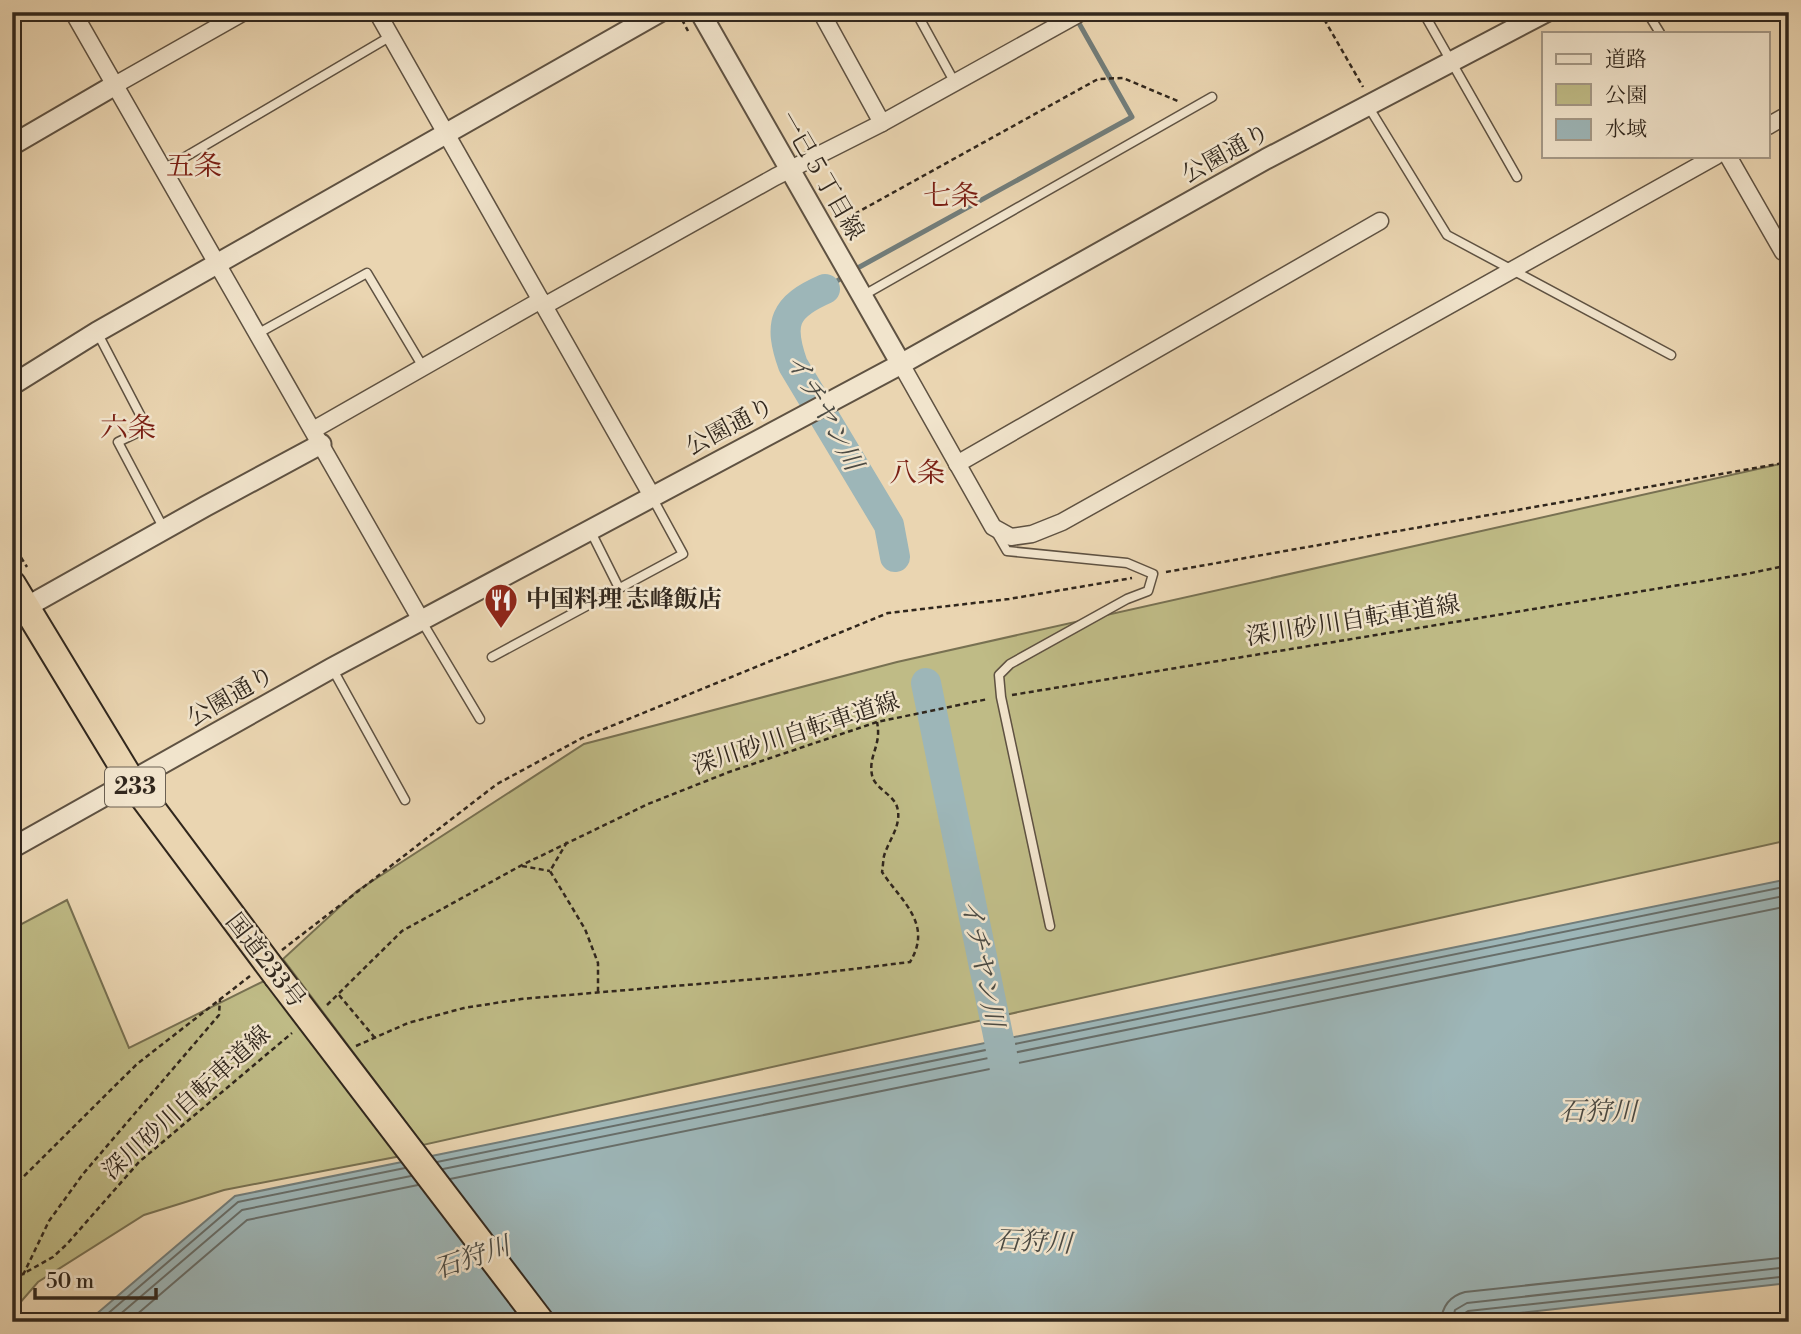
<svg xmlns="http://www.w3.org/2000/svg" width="1801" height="1334" font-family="'Libre Bodoni','Noto Serif JP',serif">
<rect width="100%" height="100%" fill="#ead5b1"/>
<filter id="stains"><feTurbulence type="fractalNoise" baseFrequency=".00286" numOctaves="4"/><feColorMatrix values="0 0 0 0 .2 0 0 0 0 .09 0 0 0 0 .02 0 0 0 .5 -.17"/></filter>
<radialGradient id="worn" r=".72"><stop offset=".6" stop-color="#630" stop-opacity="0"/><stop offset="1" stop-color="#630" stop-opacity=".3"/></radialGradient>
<g fill="#bfbb86" stroke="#787152" stroke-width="2">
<polygon points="1789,462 1789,840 423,1145 283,959 357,891 584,744 897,662"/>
<polygon points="67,900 129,1048 264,981 401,1156 224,1190 144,1215 38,1282 12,1312 12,929"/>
</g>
<polygon fill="#9db6b8" stroke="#727d7a" stroke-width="2" points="1789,879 1789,1283 1438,1322 87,1322 235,1196"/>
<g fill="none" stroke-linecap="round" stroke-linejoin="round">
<g stroke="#676e6a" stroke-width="2">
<polyline points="437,1162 1789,886"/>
<polyline points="443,1169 1789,895"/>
<polyline points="450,1179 1789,906"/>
<polyline points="98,1322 238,1202 405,1168"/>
<polyline points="111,1322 242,1210 411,1176"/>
<polyline points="128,1322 247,1220 418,1185"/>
<path d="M 1441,1322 C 1442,1306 1450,1296 1465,1292 L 1789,1257"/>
<polyline points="1452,1322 1455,1310 1467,1303 1789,1267"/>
<polyline points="1461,1322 1462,1315 1468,1311 1789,1276"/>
</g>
<g stroke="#727d7a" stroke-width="5">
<polyline points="854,270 1132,117 1076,18"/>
<polyline points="825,289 846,275"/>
</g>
<g stroke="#9db6b8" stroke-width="30">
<path d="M 825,289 C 784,307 778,323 793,365 L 889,525 L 895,557"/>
<polyline points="926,683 1007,1079"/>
</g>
<defs>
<g id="service">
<polyline points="916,12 955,83"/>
<polyline points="1423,12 1517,177"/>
<polyline points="1647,12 1660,33"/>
<polyline points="1368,106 1447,235 1671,355"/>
<polyline points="163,170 391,36"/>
<polyline points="864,295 1212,97"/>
<polyline points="97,332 147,428 118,442 164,529"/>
<polyline points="257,334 367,273 423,367"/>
<polyline points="591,532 619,588"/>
<polyline points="996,532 1007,551 1127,563 1153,574 1148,591 1127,599 1010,664 999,675 1001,697 1050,926"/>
<polyline points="421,620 480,719"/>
<polyline points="492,657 683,554 653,499"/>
<polyline points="332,668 405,800"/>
<polyline points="12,826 21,841"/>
</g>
<g id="minor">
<polyline points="73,12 421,620"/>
<polyline points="377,12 652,496"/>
<polyline points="821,12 882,123"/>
<polyline points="115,85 244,12"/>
<polyline points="1768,126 1789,114"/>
<polyline points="1728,156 1783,252 1789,249"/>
<polyline points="544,306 775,177 882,123 1082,12"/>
<polyline points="901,364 993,527 1011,537 1032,534 1062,522 1716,156"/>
<polyline points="313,430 541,300"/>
<polyline points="957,464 1380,221"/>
</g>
<g id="tertiary">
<polyline points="700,12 901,364"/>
<polyline points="12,145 115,85"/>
<polyline points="12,385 97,332 660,12"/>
<polyline points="12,615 206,506 321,444"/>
<polyline points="12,848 332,668 901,364 1266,159 1546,12"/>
</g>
<polyline id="trunk" points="12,584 132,782 277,976"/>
</defs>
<use href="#service" stroke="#5f5242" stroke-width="11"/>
<use href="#minor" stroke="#5f5242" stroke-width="19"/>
<use href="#tertiary" stroke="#5f5242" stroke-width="23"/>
<use href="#trunk" stroke="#31271d" stroke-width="30"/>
<g stroke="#31271d" stroke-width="2.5" stroke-dasharray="5 3.5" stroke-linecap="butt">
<polyline points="678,12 688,31"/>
<polyline points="1320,12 1363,87"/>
<polyline points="260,16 267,12"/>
<polyline points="1563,19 1576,12"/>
<polyline points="840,222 1098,79 1123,78 1180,102"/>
<polyline points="12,543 27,567"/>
<polyline points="1166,572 1789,462"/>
<polyline points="1012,695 1746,574 1789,565"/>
<polyline points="567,842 550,871 585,929 598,963 598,994"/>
<polyline points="522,866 550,871"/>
<polyline points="282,950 497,784 582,738 888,613 1009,599 1132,578"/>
<polyline points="339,995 375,1038"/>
<polyline points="327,1005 402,931 522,865 648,804 729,772 877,722 988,699"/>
<path d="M 356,1046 L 408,1023 L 464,1008 L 521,999 L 804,975 L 910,962 C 933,924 902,902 882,872 C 883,867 883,861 884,856 C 889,839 904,823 896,804 C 890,793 874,787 872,775 C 868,755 882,746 877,722"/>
<polyline points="12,1188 137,1064 250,976"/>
<polyline points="23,1275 49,1221 83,1174 219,1015 220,999"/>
<polyline points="12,1280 53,1257 67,1244 139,1162 292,1033"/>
</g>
<use href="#service" stroke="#f1e4cc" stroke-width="8"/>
<use href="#minor" stroke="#f1e4cc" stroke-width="16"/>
<use href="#tertiary" stroke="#f1e4cc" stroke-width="19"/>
<use href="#trunk" stroke="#ead5b1" stroke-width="26"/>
<defs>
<polyline id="trunk-bridge" points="277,976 541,1322"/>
</defs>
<use href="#trunk-bridge" stroke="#31271d" stroke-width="30" stroke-linecap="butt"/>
<use href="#trunk-bridge" stroke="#ead5b1" stroke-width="26"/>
</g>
<defs>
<symbol id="restaurant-pin" viewBox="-11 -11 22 30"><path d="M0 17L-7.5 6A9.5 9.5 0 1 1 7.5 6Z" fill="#8f2418" stroke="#f1e4cc"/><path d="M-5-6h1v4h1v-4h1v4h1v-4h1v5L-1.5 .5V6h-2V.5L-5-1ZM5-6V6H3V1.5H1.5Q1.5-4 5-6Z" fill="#fff"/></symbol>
</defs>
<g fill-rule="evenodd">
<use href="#restaurant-pin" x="482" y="581" width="38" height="52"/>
</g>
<g text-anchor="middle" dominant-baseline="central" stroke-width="5" stroke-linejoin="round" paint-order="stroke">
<rect fill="#f1e4cc" stroke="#6b6052" stroke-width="2" x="105" y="767.5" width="60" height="39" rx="5"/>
<g font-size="23" font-weight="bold" fill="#31271d">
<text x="135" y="787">233</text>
</g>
<g font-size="24" fill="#31271d" stroke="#f1e4cc">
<text transform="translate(1226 154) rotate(-29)">公園通り</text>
<text transform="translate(821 176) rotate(60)">一已５丁目線</text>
<text transform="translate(730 427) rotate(-28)">公園通り</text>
<text transform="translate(1353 621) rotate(-9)">深川砂川自転車道線</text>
<text transform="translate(231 697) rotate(-30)">公園通り</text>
<text transform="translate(796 734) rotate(-18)">深川砂川自転車道線</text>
<text transform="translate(265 961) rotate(52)">国道233号</text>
<text transform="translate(187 1103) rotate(-42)">深川砂川自転車道線</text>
</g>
<g font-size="24" font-weight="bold" fill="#31271d" stroke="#f1e4cc" text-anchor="start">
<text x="526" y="600">中国料理 志峰飯店</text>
</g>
<g font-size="26" font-style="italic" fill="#4c4b44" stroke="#f1e4cc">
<text transform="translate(824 412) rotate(61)">イチヤン川</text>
<text transform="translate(982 963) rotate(79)">イチヤン川</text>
<text x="1598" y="1112">石狩川</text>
<text transform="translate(1033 1242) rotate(3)">石狩川</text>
<text transform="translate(472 1258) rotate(-19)">石狩川</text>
</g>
<g font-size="28" fill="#7a1f14" stroke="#f1e4cc">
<text x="194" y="166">五条</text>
<text x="951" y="196">七条</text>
<text x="128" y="428">六条</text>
<text x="917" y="473">八条</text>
</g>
</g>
<rect width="1801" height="1334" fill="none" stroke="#ead5b1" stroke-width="42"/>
<rect x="14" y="14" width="1773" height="1306" fill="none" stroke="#31271d" stroke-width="3.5"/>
<rect x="21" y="21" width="1759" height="1292" fill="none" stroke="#31271d" stroke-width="2"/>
<rect x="1542" y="32" width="228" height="126" fill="#f1e4cc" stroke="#a49886" stroke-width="2"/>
<rect x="1556" y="54" width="35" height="10" fill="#f1e4cc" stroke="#a49886" stroke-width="2"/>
<text x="1605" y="66" font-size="21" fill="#31271d">道路</text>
<rect x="1556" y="84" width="35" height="21" fill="#bfbb86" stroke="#a49886" stroke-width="2"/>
<text x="1605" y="102" font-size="21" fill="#31271d">公園</text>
<rect x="1556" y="119" width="35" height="21" fill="#9db6b8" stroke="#a49886" stroke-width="2"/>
<text x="1605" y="136" font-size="21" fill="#31271d">水域</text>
<path d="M35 1288v10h121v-10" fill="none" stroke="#31271d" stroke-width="3.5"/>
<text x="46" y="1288" font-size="21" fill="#31271d" stroke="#f1e4cc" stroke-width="5" paint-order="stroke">50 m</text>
<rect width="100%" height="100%" filter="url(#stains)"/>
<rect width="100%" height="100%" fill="url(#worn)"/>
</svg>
